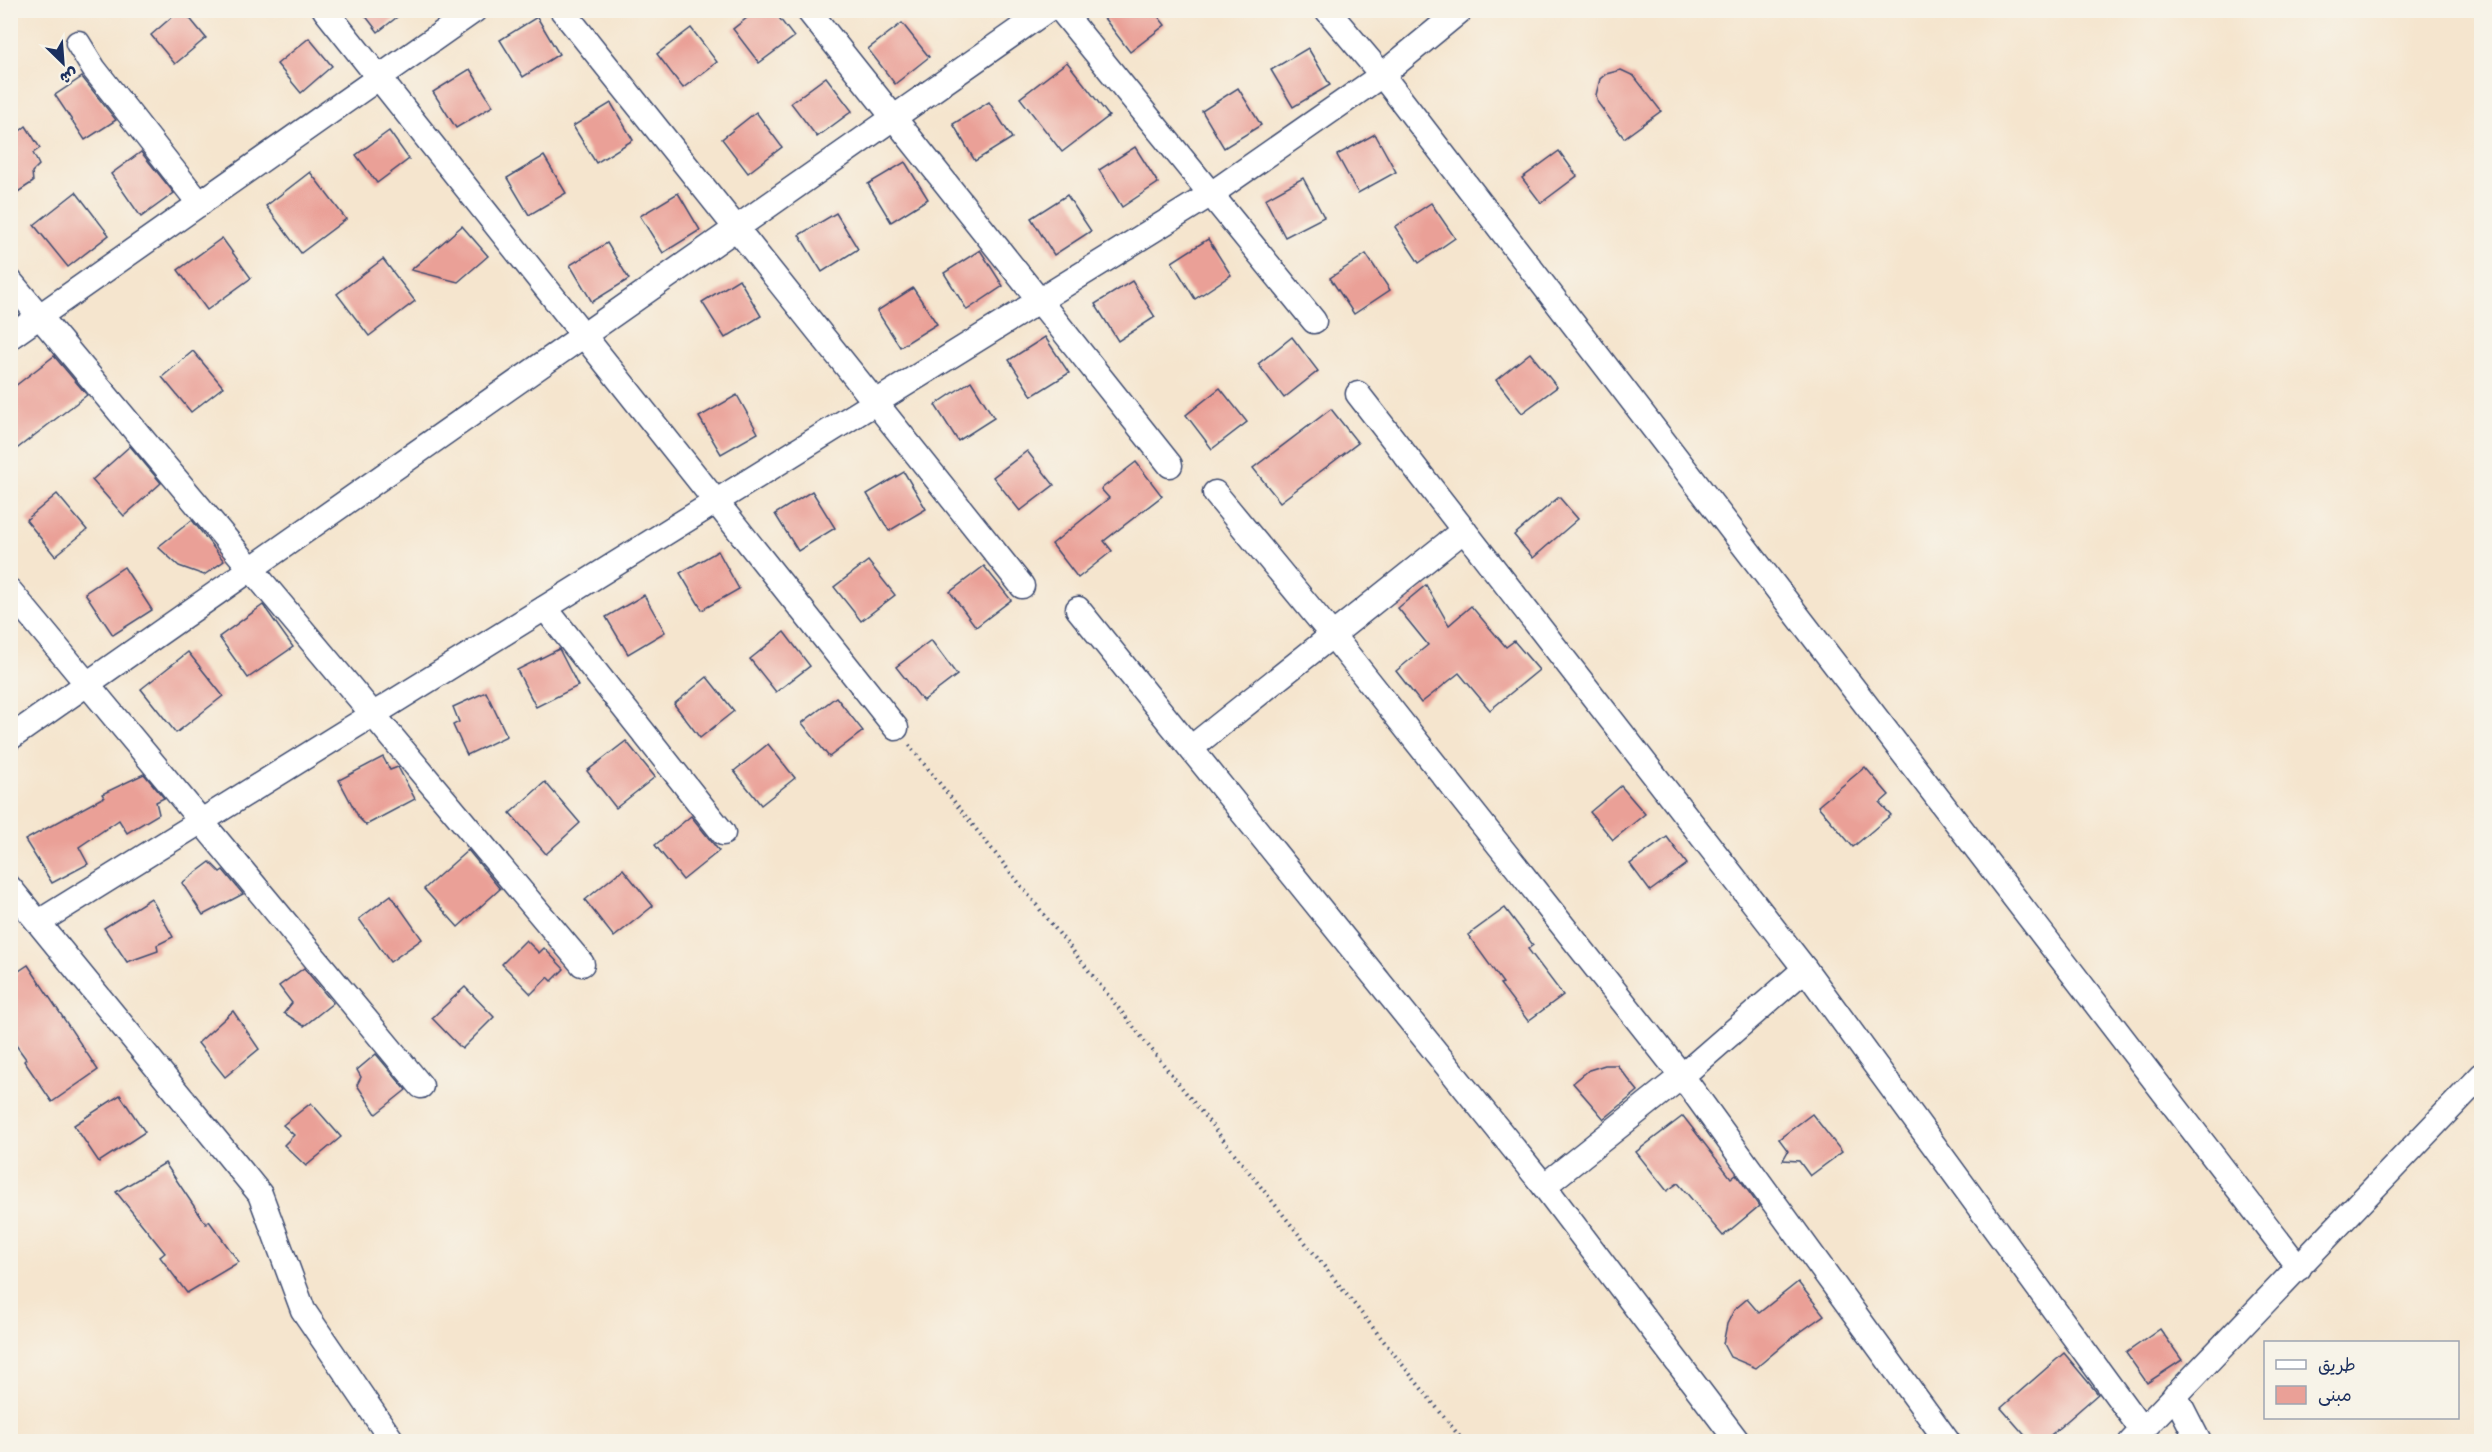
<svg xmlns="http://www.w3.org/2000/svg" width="2492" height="1452" font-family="Mynerve,'Playpen Sans Arabic',sans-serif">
<rect width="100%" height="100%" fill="#f7f3e8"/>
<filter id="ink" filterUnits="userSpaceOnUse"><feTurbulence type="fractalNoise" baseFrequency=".0167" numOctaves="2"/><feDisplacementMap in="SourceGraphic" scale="12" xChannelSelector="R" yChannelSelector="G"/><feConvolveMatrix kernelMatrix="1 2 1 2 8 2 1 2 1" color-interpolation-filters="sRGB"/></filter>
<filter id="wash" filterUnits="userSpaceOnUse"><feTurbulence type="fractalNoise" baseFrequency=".008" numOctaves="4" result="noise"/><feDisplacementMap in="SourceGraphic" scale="24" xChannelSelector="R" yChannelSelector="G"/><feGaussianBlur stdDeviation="1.35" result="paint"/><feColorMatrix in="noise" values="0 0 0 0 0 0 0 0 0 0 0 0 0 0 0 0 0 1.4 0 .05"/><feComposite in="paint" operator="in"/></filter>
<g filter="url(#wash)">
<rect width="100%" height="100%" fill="#f5e5ce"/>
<g id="blocks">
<g fill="#eaa097">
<polygon points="180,10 183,10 206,38 175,64 151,35"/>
<polygon points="361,10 406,10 378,32"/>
<polygon points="757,10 773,10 794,37 759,63 733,29"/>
<polygon points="1113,10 1153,10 1165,25 1130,52 1104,18"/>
<polygon points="537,17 559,54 523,77 500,40"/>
<polygon points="902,23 929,57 895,84 868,49"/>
<polygon points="691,28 717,62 683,88 657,54"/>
<polygon points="309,38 332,66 301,93 277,64"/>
<polygon points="1308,48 1330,85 1293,107 1271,70"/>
<polygon points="1067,62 1109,116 1062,152 1020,98"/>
<polygon points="470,69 493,106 456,128 433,92"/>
<polygon points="1621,70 1634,76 1661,111 1624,138 1598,103 1596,95 1600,79 1606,74"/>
<polygon points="82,77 116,120 85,140 55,95"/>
<polygon points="826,77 852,111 817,137 791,103"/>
<polygon points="1238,88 1261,125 1224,148 1202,111"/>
<polygon points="989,102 1012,138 975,161 953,124"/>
<polygon points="611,103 633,140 596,163 573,126"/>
<polygon points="756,112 782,147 748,173 722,139"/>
<polygon points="26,126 40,148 33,153 39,165 32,172 33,182 10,197 10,139"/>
<polygon points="389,131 409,159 377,183 356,155"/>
<polygon points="1375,134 1396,172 1358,193 1337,155"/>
<polygon points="1135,147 1158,183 1122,207 1099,170"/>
<polygon points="1559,151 1577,176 1541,203 1522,178"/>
<polygon points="141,152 174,193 141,217 111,174"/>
<polygon points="544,156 566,193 529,215 507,178"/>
<polygon points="905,162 928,199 891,222 868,184"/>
<polygon points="310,172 346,219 301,253 266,206"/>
<polygon points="1303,178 1324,217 1285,237 1265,199"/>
<polygon points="76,192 109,235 68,267 34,225"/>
<polygon points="678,193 700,230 663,253 640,216"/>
<polygon points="1067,195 1091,231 1054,255 1031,218"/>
<polygon points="1431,203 1455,238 1419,263 1395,227"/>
<polygon points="836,213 858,249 822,272 799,235"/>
<polygon points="462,226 488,256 458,282 411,270"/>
<polygon points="222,238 251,278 207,310 178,270"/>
<polygon points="1208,239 1231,275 1195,299 1172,262"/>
<polygon points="607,243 629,279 592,302 570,265"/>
<polygon points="980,250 1003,286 967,310 944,273"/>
<polygon points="1366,254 1390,290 1354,314 1330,278"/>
<polygon points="383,259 415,301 369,336 337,294"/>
<polygon points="739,279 761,316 725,338 702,302"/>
<polygon points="1132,281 1155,317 1118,341 1095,304"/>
<polygon points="913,288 937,324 900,347 877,311"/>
<polygon points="1045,337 1069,373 1032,396 1009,360"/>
<polygon points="1292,337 1318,371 1284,398 1258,364"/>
<polygon points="193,351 223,387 191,412 162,377"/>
<polygon points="1530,353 1557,387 1522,413 1496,380"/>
<polygon points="54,356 87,395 10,454 10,390"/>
<polygon points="971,381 994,418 958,441 935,405"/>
<polygon points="1220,388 1247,422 1212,449 1186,415"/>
<polygon points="737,395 758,433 721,454 699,417"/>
<polygon points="1331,409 1358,443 1280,502 1253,468"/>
<polygon points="130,446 161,483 124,516 92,480"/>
<polygon points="1027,451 1054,485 1020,511 993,477"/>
<polygon points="1136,462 1162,496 1104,541 1112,551 1078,578 1052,544 1109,498 1101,489"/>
<polygon points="904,472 926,509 889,531 867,494"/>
<polygon points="812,491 835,528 798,551 775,514"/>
<polygon points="57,494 87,530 55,556 26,520"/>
<polygon points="1559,497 1578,519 1533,558 1514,535"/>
<polygon points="192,520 224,561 204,575 179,566 158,547"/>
<polygon points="718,551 739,589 702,610 680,573"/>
<polygon points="868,561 895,595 861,621 834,587"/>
<polygon points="984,566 1011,600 976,627 950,592"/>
<polygon points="124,567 152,610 113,635 85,593"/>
<polygon points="1426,585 1449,625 1471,606 1506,647 1514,641 1539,670 1490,710 1459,673 1421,703 1396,671 1428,645 1398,608"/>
<polygon points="644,595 665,632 628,654 606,617"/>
<polygon points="263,605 293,647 248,678 219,637"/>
<polygon points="784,632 810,666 776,692 750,659"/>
<polygon points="931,640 957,675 923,701 896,667"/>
<polygon points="559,649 578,686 536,707 517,670"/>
<polygon points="188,652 223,696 176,733 141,689"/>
<polygon points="707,677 734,711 700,738 674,704"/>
<polygon points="486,692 507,736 467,755 453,725 459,722 453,707"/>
<polygon points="836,697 863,731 829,757 802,723"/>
<polygon points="626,741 655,777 616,808 587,771"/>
<polygon points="768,744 795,778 761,805 734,771"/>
<polygon points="383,757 390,770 398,767 415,799 366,825 359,818 339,780"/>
<polygon points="1865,767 1889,795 1880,803 1891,815 1853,847 1818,806"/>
<polygon points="144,774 164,798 156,802 159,814 127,833 119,820 79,847 88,864 52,883 25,840 104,797 102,794"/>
<polygon points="545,782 580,823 546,854 510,813"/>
<polygon points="1621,786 1645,814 1613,840 1590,812"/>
<polygon points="691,816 719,851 683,880 655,845"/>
<polygon points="1667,837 1687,864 1650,891 1630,864"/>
<polygon points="468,850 500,889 458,927 424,889"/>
<polygon points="210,862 220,872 223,870 243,894 203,915 182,883"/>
<polygon points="623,869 653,906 614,937 585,900"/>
<polygon points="391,895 422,939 390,962 359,919"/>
<polygon points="151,898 173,937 157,945 158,951 127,962 104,928"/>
<polygon points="1505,908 1533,945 1528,949 1563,995 1528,1021 1500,984 1503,983 1468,935"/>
<polygon points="526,940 539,953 544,948 564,969 552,981 548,977 531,994 502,964"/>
<polygon points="28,965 98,1070 52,1102 24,1061 26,1059 10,1037 10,977"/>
<polygon points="304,968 333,1003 304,1026 284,1013 292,1003 279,986"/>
<polygon points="465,987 494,1017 462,1049 432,1018"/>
<polygon points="233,1011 259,1049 225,1077 198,1043"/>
<polygon points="376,1054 406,1090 376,1114 357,1085 361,1077 357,1070"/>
<polygon points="1605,1065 1617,1065 1638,1091 1604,1119 1573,1083 1589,1070"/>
<polygon points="120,1095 145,1132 99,1162 74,1125"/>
<polygon points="311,1103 341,1137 306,1166 284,1145 294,1135 283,1125"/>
<polygon points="1812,1114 1842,1152 1810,1176 1799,1161 1783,1160 1788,1151 1779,1139"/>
<polygon points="1683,1116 1731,1178 1736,1174 1759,1206 1723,1236 1678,1183 1667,1191 1636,1152"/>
<polygon points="165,1163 206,1224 209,1221 239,1262 187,1293 160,1257 165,1253 116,1192"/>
<polygon points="1798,1282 1824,1315 1789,1340 1756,1368 1730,1357 1723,1344 1727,1324 1734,1310 1747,1299 1759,1313"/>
<polygon points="2160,1329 2182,1360 2147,1383 2126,1353"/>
<polygon points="2064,1353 2098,1394 2045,1440 2029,1440 2001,1408"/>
</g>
</g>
</g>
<g filter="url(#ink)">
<use href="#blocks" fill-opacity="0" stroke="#3c4a6f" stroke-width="1.5"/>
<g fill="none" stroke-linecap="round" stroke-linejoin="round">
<defs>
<g id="minor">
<polyline points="325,10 896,728"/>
<polyline points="562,10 1022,586"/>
<polyline points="808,10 1170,465"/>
<polyline points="1061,10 1314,321"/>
<polyline points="1327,10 1382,75 2299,1268"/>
<polyline points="78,43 94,69 200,204"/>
<polyline points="10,281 582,964"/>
<polyline points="10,337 475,10"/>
<polyline points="1358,394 1805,969 2142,1430"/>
<polyline points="1215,493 1333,636 1682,1076 1948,1442"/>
<polyline points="10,591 421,1086"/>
<polyline points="545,608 723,833"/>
<polyline points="1078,609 1544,1186 1738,1442"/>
<polyline points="10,738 1047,10"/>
<polyline points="1191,748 1464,530"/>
<polyline points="10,888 260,1194 303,1310 393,1442"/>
<polyline points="39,922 1211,194 1382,75 1461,10"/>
<polyline points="1544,1186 1682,1076 1805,969"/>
<polyline points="2175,1395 2199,1442"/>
<polyline points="2131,1442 2482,1075"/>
</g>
</defs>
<use href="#minor" stroke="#3c4a6f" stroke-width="27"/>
<polyline stroke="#3c4a6f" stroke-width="4" stroke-dasharray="1.5 4.5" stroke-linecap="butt" points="909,745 1464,1442"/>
<use href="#minor" stroke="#fff" stroke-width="24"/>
</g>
</g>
<rect width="2492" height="1452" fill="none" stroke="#f7f3e8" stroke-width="36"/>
<rect x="2264" y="1341" width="195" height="78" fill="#f7f3e8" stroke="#9fa5b1" stroke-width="1.5"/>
<rect x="2276" y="1360" width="30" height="9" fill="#ffffff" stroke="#9fa5b1" stroke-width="1.5"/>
<text x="2318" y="1371" font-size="18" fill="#1b2f5e">طريق</text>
<rect x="2276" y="1386" width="30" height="18" fill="#eaa097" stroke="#9fa5b1" stroke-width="1.5"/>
<text x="2318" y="1401" font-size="18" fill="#1b2f5e">مبنى</text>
<g transform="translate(63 63) rotate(155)" stroke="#f7f3e8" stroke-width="4.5" paint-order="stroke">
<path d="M0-4.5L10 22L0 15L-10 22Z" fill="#1b2f5e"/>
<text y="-9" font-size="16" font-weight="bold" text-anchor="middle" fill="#1b2f5e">ش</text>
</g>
</svg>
